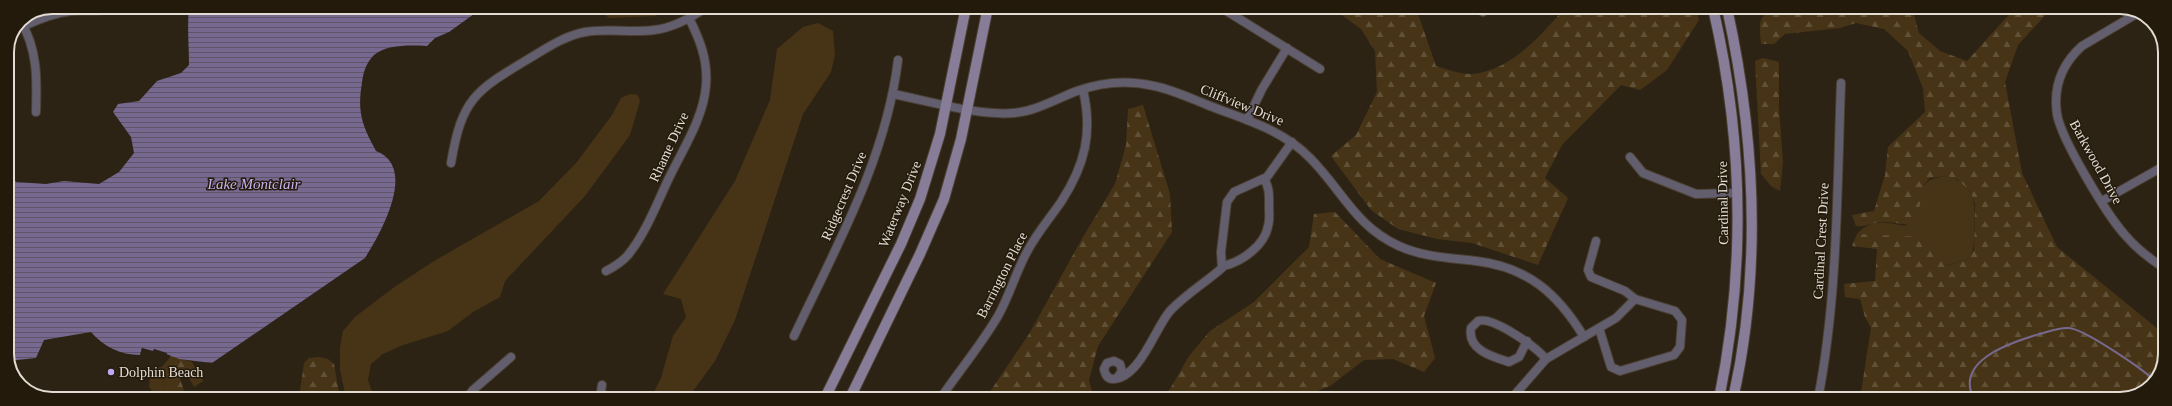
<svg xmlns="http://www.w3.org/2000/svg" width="2172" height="406" font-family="'Times New Roman',serif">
<defs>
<pattern id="forest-firs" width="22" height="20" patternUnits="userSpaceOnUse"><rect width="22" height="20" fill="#473416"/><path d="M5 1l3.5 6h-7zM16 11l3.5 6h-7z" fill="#615137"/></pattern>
<pattern id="water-rules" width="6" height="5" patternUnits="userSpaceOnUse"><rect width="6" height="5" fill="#76688e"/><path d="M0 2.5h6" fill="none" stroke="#5d5566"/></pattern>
</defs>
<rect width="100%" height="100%" fill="#2d2315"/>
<g fill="#473416">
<polygon points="595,7 655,7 656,16 609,18"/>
<polygon points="818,23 833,31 835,55 831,72 803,114 735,320 715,361 688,398 651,398 661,378 673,336 686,317 681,299 663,294 735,181 770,100 777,49 803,27"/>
<polygon points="630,94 638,95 640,101 630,135 585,196 505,281 500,297 473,312 448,331 403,345 383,354 371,364 368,380 374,398 346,398 340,370 340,347 343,331 355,317 393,288 434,261 539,201 577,162 612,115 621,98"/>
<path d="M 1947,176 C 1975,184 1976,203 1974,228 C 1974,240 1975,249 1969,259 L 1944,266 L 1935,244 L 1857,234 C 1872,218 1885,222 1905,226 L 1918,215 C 1923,188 1917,180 1947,176 Z"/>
<polygon points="150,375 164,376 163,391 153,392 149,387"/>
</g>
<g fill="url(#forest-firs)">
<path d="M 1332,8 L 1416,8 L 1436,66 C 1446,69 1462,75 1472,74 C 1512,70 1540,36 1565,8 L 1696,8 L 1699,20 L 1667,70 L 1640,90 L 1621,85 L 1562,145 L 1545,178 L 1568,198 L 1538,265 L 1472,243 L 1437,239 L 1398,229 L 1371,210 L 1331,156 L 1356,135 L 1377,92 L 1375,51 L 1361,29 Z"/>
<path d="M 1912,8 L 1919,33 L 1940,51 L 1967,61 L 2015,8 L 2052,8 L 2018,45 L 2005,82 L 2022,173 L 2057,247 L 2158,329 L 2164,332 L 2164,363 L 2150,388 L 2120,399 L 1860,399 L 1871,328 L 1865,317 L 1860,299 L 1845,297 L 1844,284 L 1875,281 L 1877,249 L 1852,246 L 1857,234 L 1925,237 L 1935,244 L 1945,266 L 1969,259 L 1974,250 L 1975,204 L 1970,191 L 1957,179 L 1947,176 L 1930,178 L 1924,184 L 1918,215 L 1913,224 C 1902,226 1892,221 1881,222 C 1872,223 1865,227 1856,226 L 1852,215 L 1874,211 L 1885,175 L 1888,147 L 1925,112 L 1923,88 L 1908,51 L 1884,29 L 1856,23 L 1840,28 L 1785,34 L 1774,44 L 1761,44 C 1759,21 1757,13 1782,9 Z"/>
<polygon points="1763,58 1779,62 1779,109 1783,162 1780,191 1771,186 1761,174 1755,61"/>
<polygon points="1143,105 1170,194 1172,232 1098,346 1089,380 1094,399 985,399 1029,334 1083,237 1115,184 1126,145 1128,109"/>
<polygon points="1335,212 1380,259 1436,283 1424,316 1435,358 1424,372 1393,359 1364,360 1330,386 1297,399 1159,399 1170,389 1189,356 1210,331 1254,302 1309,247 1314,214"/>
<path d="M 171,356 L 192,362 C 195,369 202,373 203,381 L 194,387 L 187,374 L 182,375 L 180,379 L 184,390 L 168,395 L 163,391 L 164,376 L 150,375 L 152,369 L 162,367 Z"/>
<polygon points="318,357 328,359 334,364 340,398 299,398 304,363 309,358"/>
<polygon points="202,394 216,395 224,398 195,398"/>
</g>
<path fill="url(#water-rules)" d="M 189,7 L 496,7 L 474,14 L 449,32 L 435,38 L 427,46 C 411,45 387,44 374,55 C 366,63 363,73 362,83 C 357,112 362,125 376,151 C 418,167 381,233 365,258 L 212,363 L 179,359 L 154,349 L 153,352 L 142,348 L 140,355 C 120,355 103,346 91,332 L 44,340 L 36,358 L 8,361 L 7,177 L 17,182 L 46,184 L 64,181 L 99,184 L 119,172 L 134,153 L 131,137 L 113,112 L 118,104 L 139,101 L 157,81 L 181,73 L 189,65 C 189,45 187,27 189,7 Z"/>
<polygon fill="#2d2315" points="142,348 153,351 154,349 167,353 166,357 165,354 155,351 153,354 143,351 142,356 140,355"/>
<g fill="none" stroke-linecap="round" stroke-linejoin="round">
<path stroke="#76688e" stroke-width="2" d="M 1974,399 C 1954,361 2010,343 2036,335 C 2046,333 2058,327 2069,328 C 2084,329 2141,368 2154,380"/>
<defs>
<g id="minor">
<polyline points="1220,7 1320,69"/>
<polyline points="1479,8 1483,12"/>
<path d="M 2138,13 L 2082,46 C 2062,64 2053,87 2057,114 C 2061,139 2107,215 2125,235 C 2136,248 2150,259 2164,268"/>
<path d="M 20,20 C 38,49 37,80 36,112"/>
<path d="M 24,26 C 39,19 54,13 71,11 C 85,9 101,13 114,7"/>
<path d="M 893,94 C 929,101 978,116 1014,113 C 1036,111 1056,99 1077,91 C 1102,82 1129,80 1154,86 C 1174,90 1192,99 1210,106 C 1246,120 1283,130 1310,158 C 1342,190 1355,226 1399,246 C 1423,257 1450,258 1476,261 C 1528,267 1558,294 1584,337"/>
<polyline points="1247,120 1262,89 1287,48"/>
<polyline points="1630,157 1643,173 1696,194 1738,193"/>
<path d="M 451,163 C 462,98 475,91 530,58 C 547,48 564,36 585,32 C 608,28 631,33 654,30 C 673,28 691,18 707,7"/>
<polyline points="2102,201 2164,166"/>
<polyline points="1596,241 1588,270 1591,277 1625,291 1635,299 1675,311 1682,320 1680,347 1674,355 1620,371 1611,367 1599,328"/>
<path d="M 1223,266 C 1242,262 1265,245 1268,226 C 1270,220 1269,213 1269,207 C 1269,197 1270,188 1264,179"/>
<path d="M 606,271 C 614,267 622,262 628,255 C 646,233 657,203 669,178 C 683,149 704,117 706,85 C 708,60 700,40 689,18"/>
<path d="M 794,336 C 836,247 886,159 898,60"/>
<path d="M 1527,341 L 1519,357 L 1509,362 C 1493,357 1467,350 1471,328 L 1478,321 C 1493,316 1536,347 1546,359"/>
<path d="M 1117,378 L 1122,371 L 1120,364 L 1114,361 L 1107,363 L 1104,369 C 1105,374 1107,379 1113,379 C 1140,378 1155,328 1170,311 C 1185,295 1206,282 1222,268 L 1221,252 L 1227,202 L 1234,192 L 1267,177 L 1292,142"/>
<polyline points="467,398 473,390 511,357"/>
<polyline points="600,398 602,385"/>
<path d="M 940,399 C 959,371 981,345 998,316 C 1010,295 1016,271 1028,250 C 1037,233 1050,218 1061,202 C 1085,165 1093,133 1083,90"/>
<polyline points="1511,399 1546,359 1616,318 1635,299"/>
<path d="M 1818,399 C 1838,296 1837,188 1841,83"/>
</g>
<g id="secondary">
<path d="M 1713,8 C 1743,137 1746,268 1719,399"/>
<path d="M 1727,8 C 1755,136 1762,270 1733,399"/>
<polyline points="825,398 901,244 920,199 940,134 966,7"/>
<polyline points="850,398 920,254 944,199 961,139 988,7"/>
</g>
</defs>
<use href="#minor" stroke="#4a4133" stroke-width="10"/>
<use href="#secondary" stroke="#4a4133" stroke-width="12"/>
<use href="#minor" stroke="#635e6e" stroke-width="8"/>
<use href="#secondary" stroke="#877d98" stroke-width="10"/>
</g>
<circle fill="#c3a7f2" stroke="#231a0c" stroke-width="1.5" cx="111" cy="372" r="4"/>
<g text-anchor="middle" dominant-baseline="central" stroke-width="3" stroke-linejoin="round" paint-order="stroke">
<g font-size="14" fill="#e2dcd3" stroke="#231a0c">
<text transform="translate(1242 105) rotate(22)">Cliffview Drive</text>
<text transform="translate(669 147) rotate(-65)">Rhame Drive</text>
<text transform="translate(2096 162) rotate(61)">Barkwood Drive</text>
<text transform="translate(844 196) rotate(-67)">Ridgecrest Drive</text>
<text transform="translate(1723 203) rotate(-91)">Cardinal Drive</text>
<text transform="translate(900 204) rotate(-68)">Waterway Drive</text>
<text transform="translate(1821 241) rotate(-87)">Cardinal Crest Drive</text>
<text transform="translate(1002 275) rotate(-63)">Barrington Place</text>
</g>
<g font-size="14" fill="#e2dcd3" stroke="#231a0c" text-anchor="start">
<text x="119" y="372">Dolphin Beach</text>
</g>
<g font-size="15" font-style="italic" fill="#c8b1f0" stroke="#231a0c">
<text x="254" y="184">Lake Montclair</text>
</g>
</g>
<path d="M0 0H2172V406H0ZM52 14H2120A38 38 0 0 1 2158 52V354A38 38 0 0 1 2120 392H52A38 38 0 0 1 14 354V52A38 38 0 0 1 52 14Z" fill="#231a0c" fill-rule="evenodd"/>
<path fill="none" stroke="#e2dcd3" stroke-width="2" d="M52 14H2120A38 38 0 0 1 2158 52V354A38 38 0 0 1 2120 392H52A38 38 0 0 1 14 354V52A38 38 0 0 1 52 14Z"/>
</svg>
